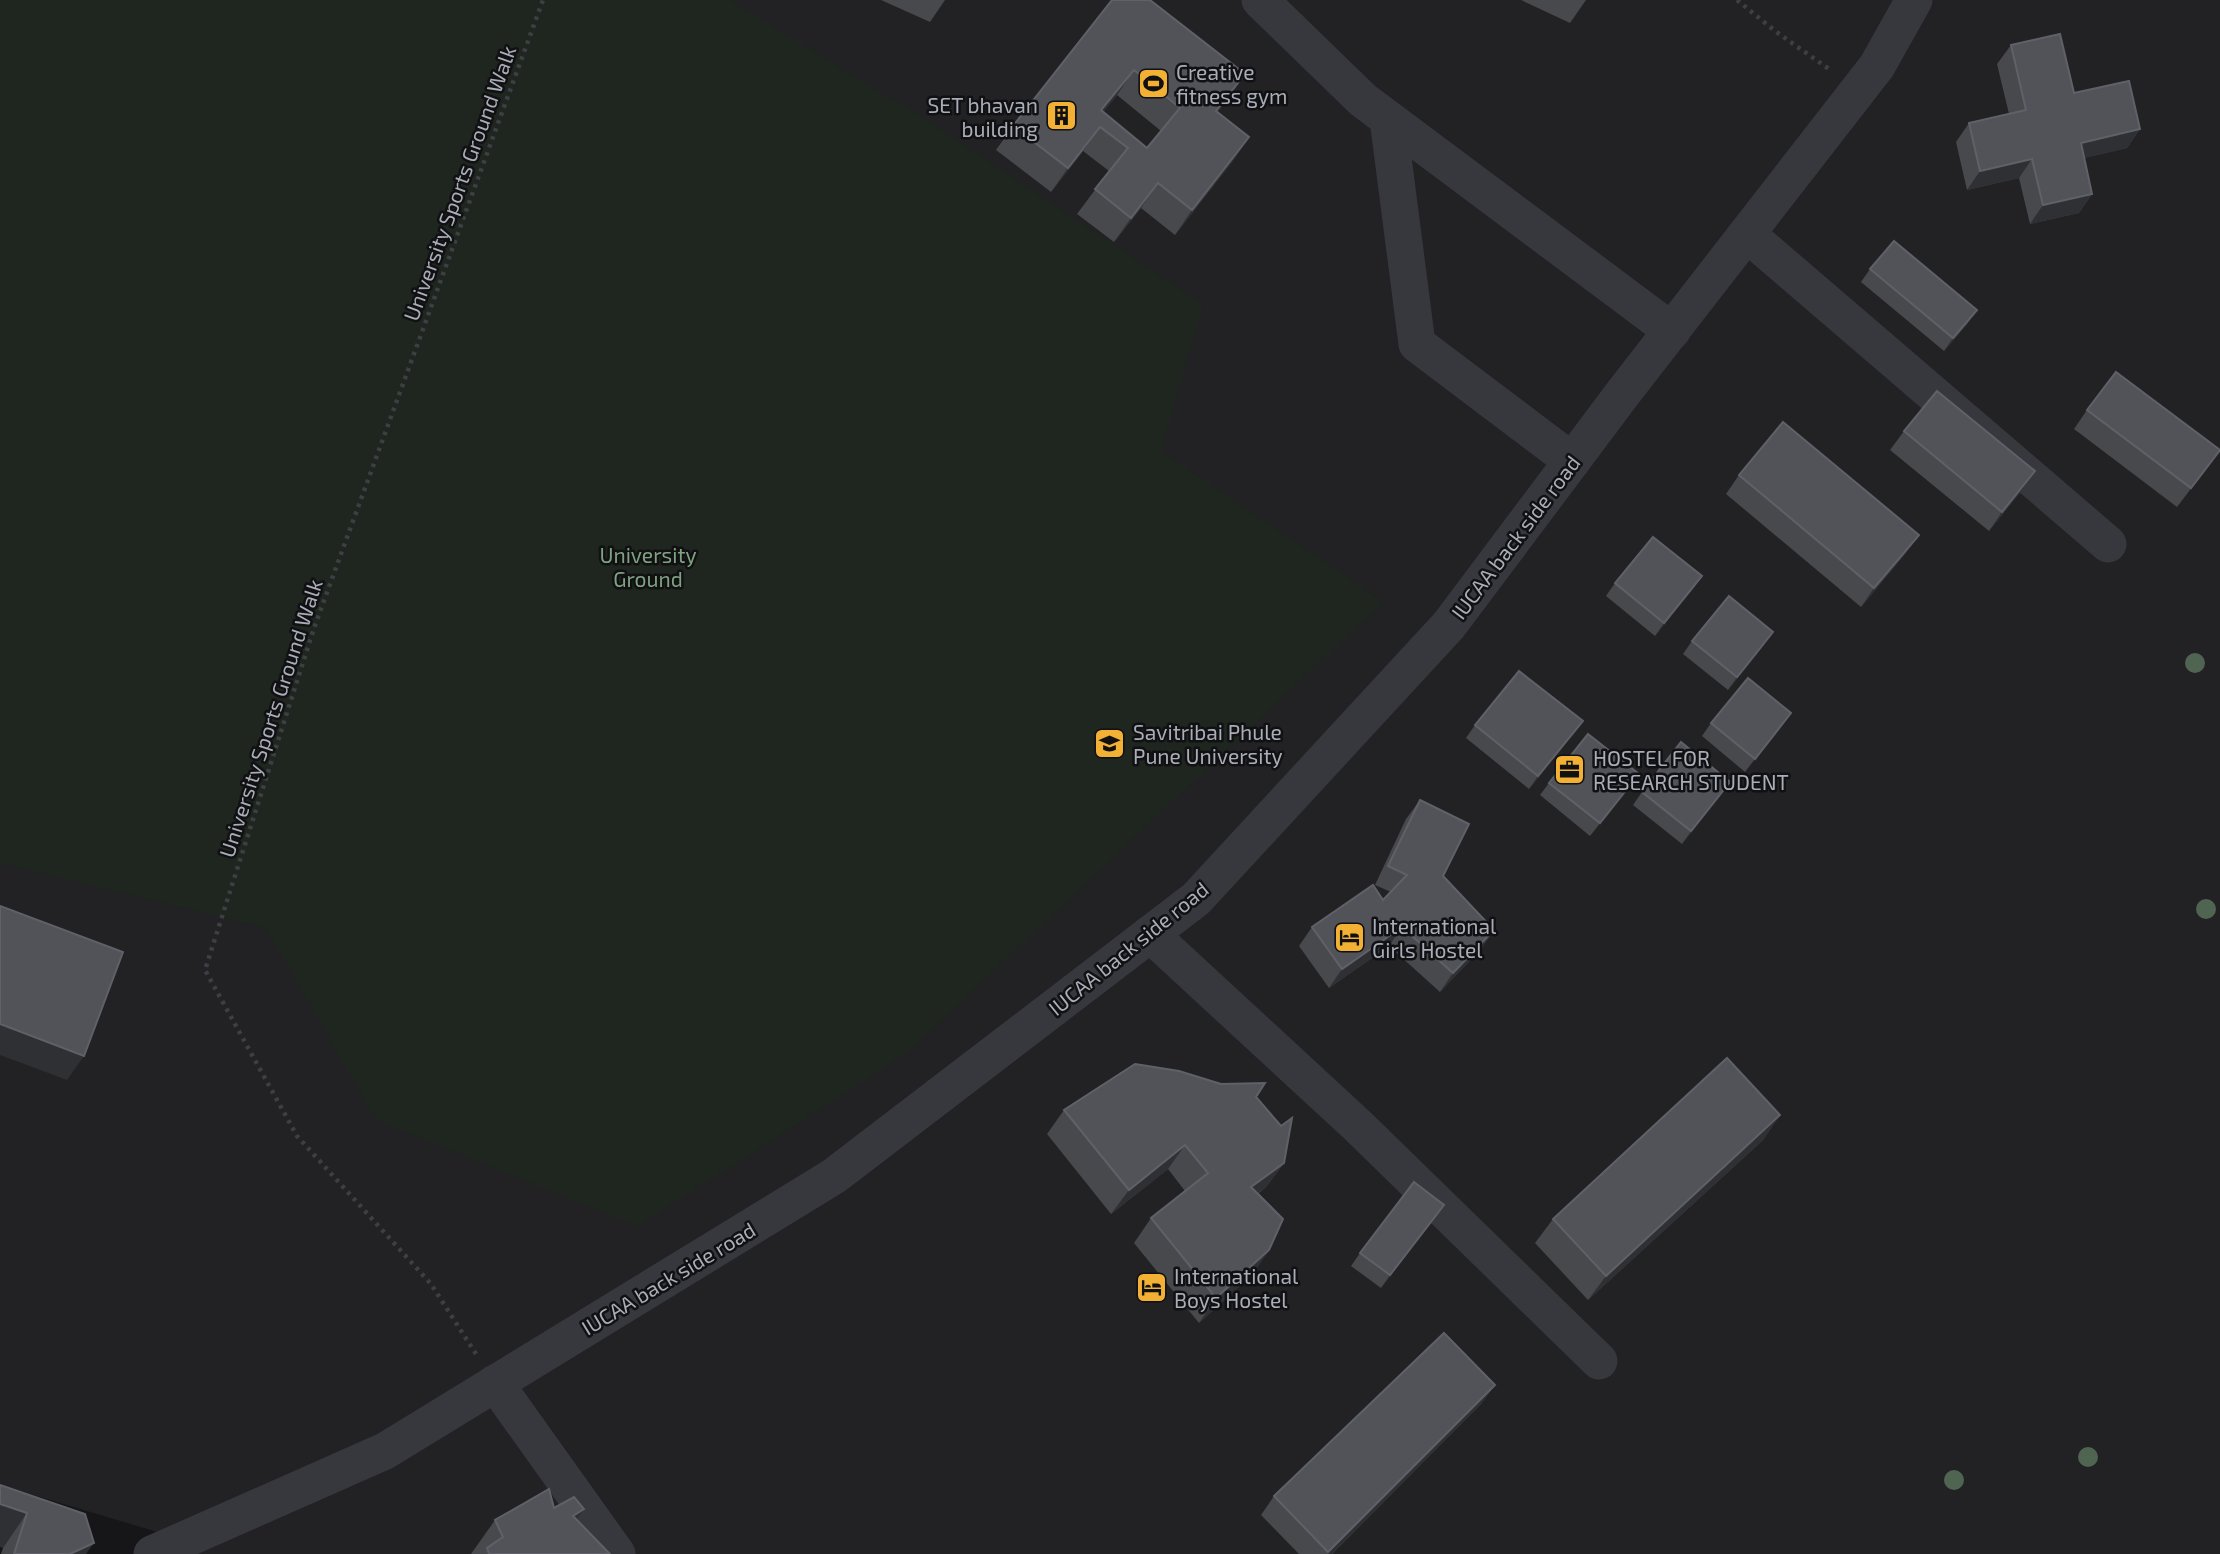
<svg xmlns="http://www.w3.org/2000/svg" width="2220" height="1554" font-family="'Exo 2',sans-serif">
<rect width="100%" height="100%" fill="#161618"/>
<polygon fill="#222225" points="0,0 2220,0 2220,1554 193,1554 184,1540 0,1485"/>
<polygon fill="#1e261f" points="0,0 729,0 922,117 1203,305 1161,451 1383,602 906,1054 638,1226 377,1121 266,928 0,863"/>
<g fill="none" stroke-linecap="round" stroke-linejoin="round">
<g stroke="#3d3f44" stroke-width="4.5" stroke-dasharray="3.5 5" stroke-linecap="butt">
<polyline points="1737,0 1775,31 1829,69"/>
<polyline points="476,1354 431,1284 297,1136 205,970 314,628 543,0"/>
</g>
<g stroke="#37383d" stroke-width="37">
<polyline points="1260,0 1363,100 1672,331"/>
<polyline points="1388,119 1417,344 1572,461"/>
<polyline points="1747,234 2108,544"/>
<polyline points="1150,934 1358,1126 1599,1361"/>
<polyline points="495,1383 617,1554"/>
<polyline points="152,1554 385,1451 834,1176 1196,899 1449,625 1623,393 1877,66 1914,0"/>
</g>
</g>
<g fill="#506452">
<circle cx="2195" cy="663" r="10"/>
<circle cx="2206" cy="909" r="10"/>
<circle cx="2088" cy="1457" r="10"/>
<circle cx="1954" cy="1480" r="10"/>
</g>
<g fill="#47494d" fill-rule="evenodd">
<polygon points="881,0 945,0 930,22"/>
<path d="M 1112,0 L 1245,74 L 1217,113 L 1249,137 L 1232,162 L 1175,235 L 1141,208 L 1114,242 L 1077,214 L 1109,171 L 1083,151 L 1051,192 L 996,150 L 1013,126 ZM 1117,95 L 1161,131 L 1147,148 L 1103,112 Z"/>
<polygon points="1521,0 1586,0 1570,23"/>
<polygon points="2011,45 2074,93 2140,129 2127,148 2084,158 2092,194 2079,213 2030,224 2019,178 1967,190 1956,142 1969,123 2009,114 1997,64"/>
<polygon points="1870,269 1968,323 1944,351 1861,282"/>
<polygon points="2087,410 2206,469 2177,507 2074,429"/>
<polygon points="1904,431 2035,471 2022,490 1989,531 1890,450"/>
<polygon points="1739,475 1919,535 1905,554 1861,607 1726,494"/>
<polygon points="1702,576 1655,636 1606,596 1615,583"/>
<polygon points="1692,641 1764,645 1728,690 1683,654"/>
<polygon points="1791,713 1745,772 1702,736 1711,723"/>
<polygon points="1475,725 1573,734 1529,789 1466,738"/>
<polygon points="1639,774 1629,787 1590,836 1540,795 1549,783"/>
<polygon points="1642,792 1721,795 1682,844 1633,805"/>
<polygon points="1420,800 1443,876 1494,930 1481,949 1440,992 1389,946 1329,988 1299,946 1312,927 1383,900 1391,892 1375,885 1406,819"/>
<polygon points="1256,1097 1284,1163 1266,1187 1258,1194 1269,1250 1252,1275 1199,1323 1134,1243 1151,1218 1185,1191 1168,1169 1111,1214 1047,1134 1064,1110"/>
<polygon points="1780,1115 1763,1140 1588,1300 1535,1243 1553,1219"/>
<polygon points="1444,1205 1381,1288 1351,1266 1360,1253"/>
<polygon points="1495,1385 1481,1404 1332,1554 1299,1554 1261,1515 1274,1496"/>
<polygon points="0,1485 86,1554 1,1554 3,1548"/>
<polygon points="554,1508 577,1520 610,1554 471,1554 495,1520"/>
</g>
<g fill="#2f3033">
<polygon points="1134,70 1117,95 1084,135 1101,110"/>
<polygon points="1245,74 1228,99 1199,136 1216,111"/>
<polygon points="1100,127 1083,151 1051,192 1068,168"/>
<polygon points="2140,129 2127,148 2067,162 2081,143"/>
<polygon points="1249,137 1232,162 1175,235 1192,210"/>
<polygon points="2032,159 2019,178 1967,190 1980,171"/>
<polygon points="1158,183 1141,208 1114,242 1131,218"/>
<polygon points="2092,194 2079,213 2030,224 2043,205"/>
<polygon points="1977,310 1968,323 1944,351 1953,338"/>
<polygon points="2035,471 2022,490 1989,531 2002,512"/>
<polygon points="1919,535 1905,554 1861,607 1874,588"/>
<polygon points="1702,576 1693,589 1655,636 1664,623"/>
<polygon points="1773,632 1764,645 1728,690 1737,677"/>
<polygon points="1791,713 1782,726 1745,772 1755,759"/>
<polygon points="1583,721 1573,734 1529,789 1538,776"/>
<polygon points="1730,782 1721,795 1682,844 1691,831"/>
<polygon points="1402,927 1389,946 1329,988 1342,969"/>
<polygon points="1494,930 1481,949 1440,992 1453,973"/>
<polygon points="0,1024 84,1056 67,1080 0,1055"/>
<polygon points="1780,1115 1763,1140 1588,1300 1606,1276"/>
<polygon points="1185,1145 1168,1169 1111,1214 1129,1190"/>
<polygon points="1284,1163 1266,1187 1234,1212 1251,1187"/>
<polygon points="1444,1205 1435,1218 1381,1288 1390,1275"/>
<polygon points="1269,1250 1252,1275 1199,1323 1216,1298"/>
<polygon points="1495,1385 1481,1404 1332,1554 1327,1554"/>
<polygon points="0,1504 27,1513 3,1548 0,1547"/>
<polygon points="584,1509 560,1543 573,1516"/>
<polygon points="94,1543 86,1554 70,1554"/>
</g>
<g fill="#525359" stroke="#5f6168" stroke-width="2" fill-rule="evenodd">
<path d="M 1112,0 L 1150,0 L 1245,74 L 1216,111 L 1249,137 L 1192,210 L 1158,183 L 1131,218 L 1095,189 L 1128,148 L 1100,127 L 1068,168 L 1013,126 ZM 1134,70 L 1180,108 L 1147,148 L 1101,110 Z"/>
<polygon points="2060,34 2074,93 2129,81 2140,129 2081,143 2092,194 2043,205 2032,159 1980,171 1969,123 2026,110 2011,45"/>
<polygon points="1894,241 1977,310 1953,338 1870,269"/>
<polygon points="2116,372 2220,450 2191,488 2087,410"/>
<polygon points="1937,391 2035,471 2002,512 1904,431"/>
<polygon points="1783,422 1919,535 1874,588 1739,475"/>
<polygon points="1653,537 1702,576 1664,623 1615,583"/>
<polygon points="1729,596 1773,632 1737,677 1692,641"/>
<polygon points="1519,671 1583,721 1538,776 1475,725"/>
<polygon points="1748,678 1791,713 1755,759 1711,723"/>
<polygon points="1588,734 1639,774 1600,823 1549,783"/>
<polygon points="1681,742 1730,782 1691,831 1642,792"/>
<polygon points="1420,800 1469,824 1443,876 1494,930 1453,973 1402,927 1342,969 1312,927 1373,885 1383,900 1407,875 1388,866"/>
<polygon points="0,906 123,952 84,1056 0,1024"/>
<polygon points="1727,1058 1780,1115 1606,1276 1553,1219"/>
<polygon points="1135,1064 1179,1071 1221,1084 1265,1083 1256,1097 1281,1126 1292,1118 1284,1163 1251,1187 1283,1219 1269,1250 1216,1298 1151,1218 1208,1173 1185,1145 1129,1190 1064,1110"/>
<polygon points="1414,1182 1444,1205 1390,1275 1360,1253"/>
<polygon points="1444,1333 1495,1385 1328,1552 1274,1496"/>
<polygon points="0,1485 85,1514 94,1543 70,1554 14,1554 27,1513 0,1504"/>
<polygon points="549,1489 554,1508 574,1497 584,1509 573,1516 610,1554 489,1554 487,1548 503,1537 495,1520"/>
</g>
<defs>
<symbol id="stadium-square" viewBox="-11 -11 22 22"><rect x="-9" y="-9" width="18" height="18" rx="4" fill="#f2b134" stroke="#111113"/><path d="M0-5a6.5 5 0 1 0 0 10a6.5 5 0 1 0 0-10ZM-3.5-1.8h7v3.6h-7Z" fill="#111"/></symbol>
<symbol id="building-square" viewBox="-11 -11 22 22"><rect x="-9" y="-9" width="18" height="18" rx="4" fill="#f2b134" stroke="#111113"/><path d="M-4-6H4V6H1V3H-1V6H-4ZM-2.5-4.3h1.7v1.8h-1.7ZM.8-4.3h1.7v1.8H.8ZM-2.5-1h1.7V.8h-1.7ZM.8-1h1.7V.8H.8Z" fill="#111"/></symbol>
<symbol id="university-square" viewBox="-11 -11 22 22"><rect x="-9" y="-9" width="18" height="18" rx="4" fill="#f2b134" stroke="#111113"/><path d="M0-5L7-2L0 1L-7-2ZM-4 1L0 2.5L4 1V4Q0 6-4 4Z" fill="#111"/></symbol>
<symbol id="office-square" viewBox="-11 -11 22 22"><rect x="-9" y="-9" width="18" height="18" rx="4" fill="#f2b134" stroke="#111113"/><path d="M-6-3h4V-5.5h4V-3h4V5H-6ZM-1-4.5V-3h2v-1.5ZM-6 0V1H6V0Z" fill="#111"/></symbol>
<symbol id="hotel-square" viewBox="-11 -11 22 22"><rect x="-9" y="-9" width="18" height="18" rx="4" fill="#f2b134" stroke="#111113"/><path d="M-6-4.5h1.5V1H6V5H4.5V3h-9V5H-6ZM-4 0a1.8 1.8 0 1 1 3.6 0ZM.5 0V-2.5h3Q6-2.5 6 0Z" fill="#111"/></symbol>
</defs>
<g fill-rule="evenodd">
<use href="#stadium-square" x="1136" y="66" width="35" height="35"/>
<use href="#building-square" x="1044" y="98" width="35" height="35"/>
<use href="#university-square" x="1092" y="726" width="35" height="35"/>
<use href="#office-square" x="1552" y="752" width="35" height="35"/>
<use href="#hotel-square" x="1332" y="920" width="35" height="35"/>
<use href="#hotel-square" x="1134" y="1270" width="35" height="35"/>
</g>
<g text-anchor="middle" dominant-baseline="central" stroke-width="5" stroke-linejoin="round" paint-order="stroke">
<g font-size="21" fill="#a8adb8" stroke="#111113" text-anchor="start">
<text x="1176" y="71">Creative<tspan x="1176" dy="24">fitness gym</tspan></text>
<text x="1038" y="104" text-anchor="end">SET bhavan<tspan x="1038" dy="24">building</tspan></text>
<text x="1133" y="731">Savitribai Phule<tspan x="1133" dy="24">Pune University</tspan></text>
<text x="1593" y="757">HOSTEL FOR<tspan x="1593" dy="24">RESEARCH STUDENT</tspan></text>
<text x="1372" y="925">International<tspan x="1372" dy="24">Girls Hostel</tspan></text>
<text x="1174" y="1275">International<tspan x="1174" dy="24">Boys Hostel</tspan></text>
</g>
<g font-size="21" fill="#a8adb8" stroke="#111113">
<text transform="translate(459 183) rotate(-70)">University Sports Ground Walk</text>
<text transform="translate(1515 537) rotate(-53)">IUCAA back side road</text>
<text transform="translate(270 718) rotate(-72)">University Sports Ground Walk</text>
<text transform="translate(1128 948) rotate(-39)">IUCAA back side road</text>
<text transform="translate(668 1278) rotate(-31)">IUCAA back side road</text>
</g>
<g font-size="21" fill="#7fa381" stroke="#111113">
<text x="648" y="554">University<tspan x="648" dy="24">Ground</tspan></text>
</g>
</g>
</svg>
